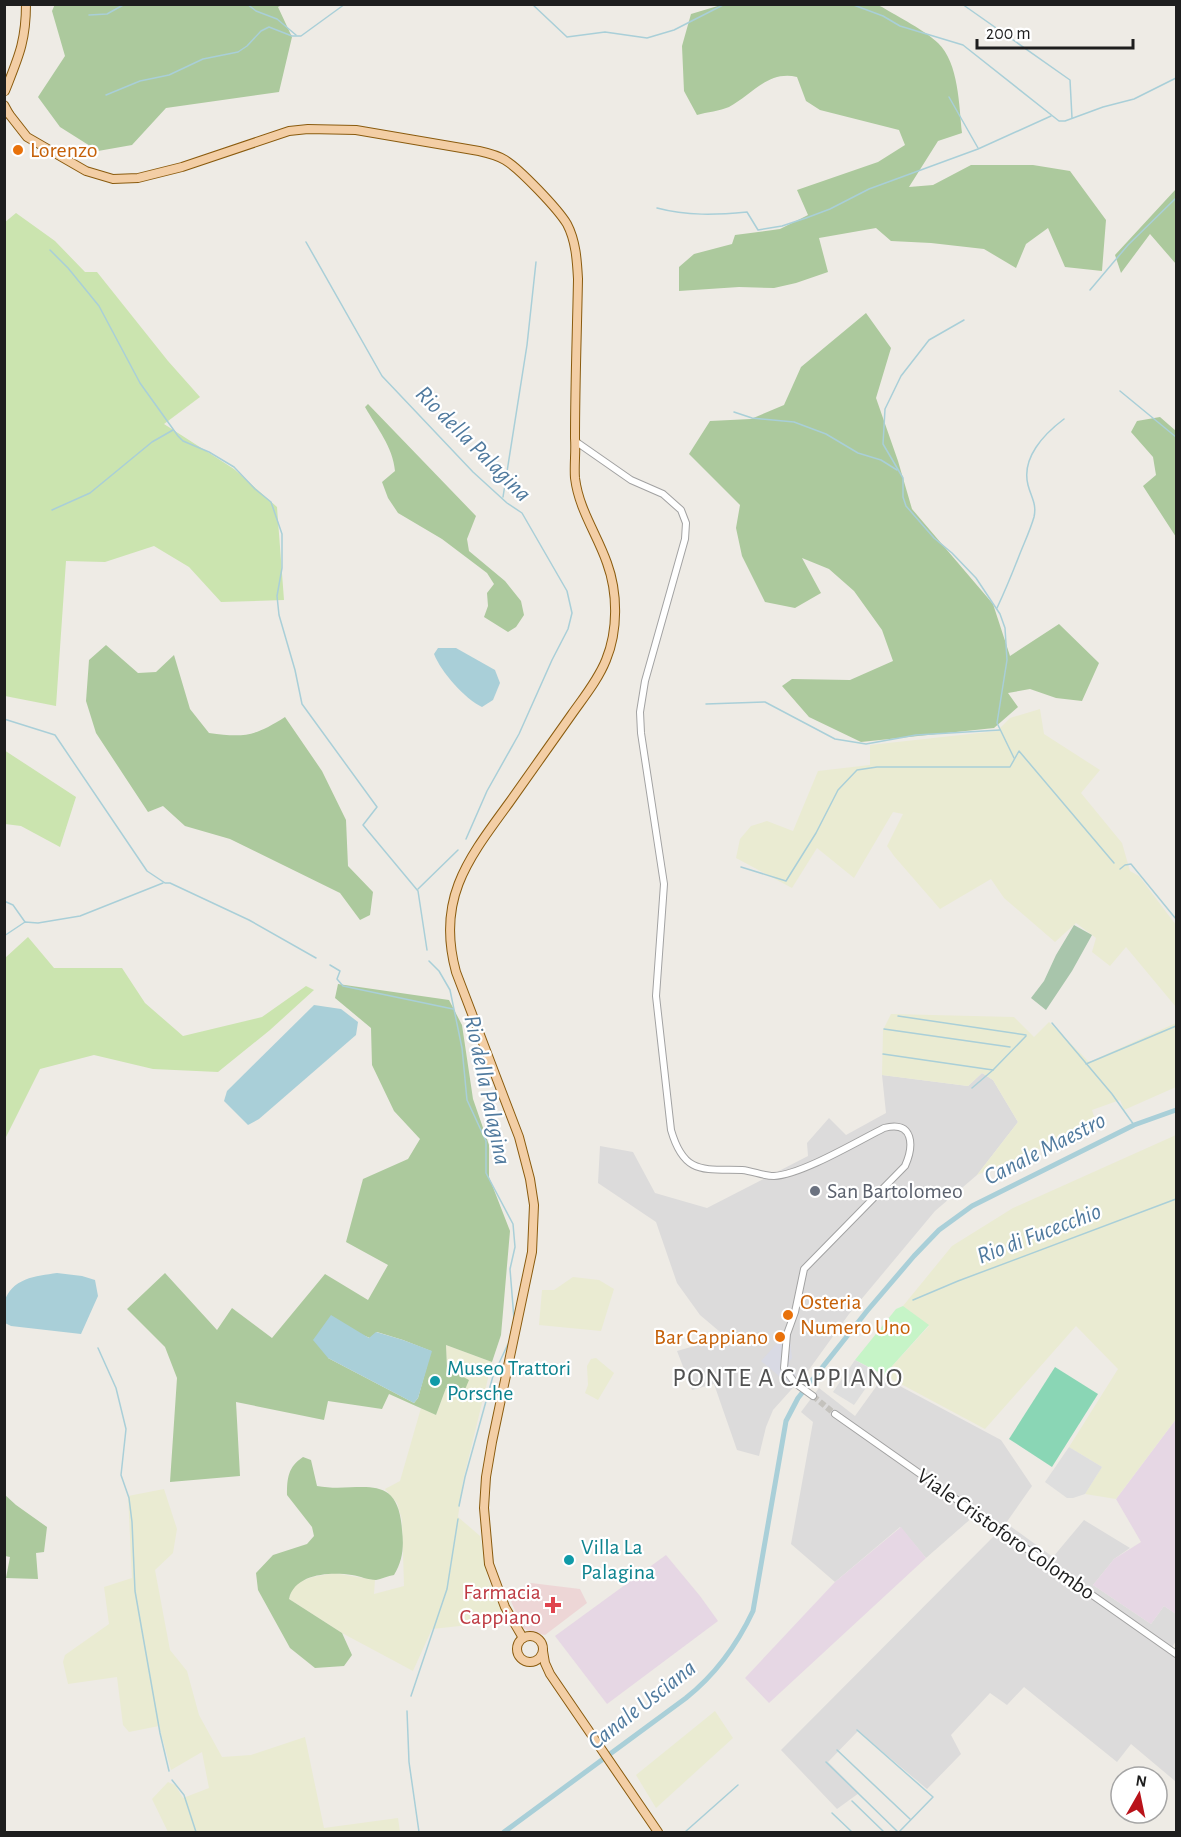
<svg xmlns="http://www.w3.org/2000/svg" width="1181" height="1837" font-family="'Alegreya Sans',sans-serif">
<rect width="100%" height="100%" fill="#eeebe5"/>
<g fill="#dcdbdb">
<polygon points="982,1073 993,1080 1018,1122 977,1175 935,1211 849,1314 808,1371 773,1410 766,1427 759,1456 737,1450 714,1384 692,1390 677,1351 726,1337 700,1315 677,1283 656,1222 598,1183 600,1146 633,1152 655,1193 707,1208 808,1156 807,1143 829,1118 846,1135 886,1113 882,1075 968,1086"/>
<polygon points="883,1377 1001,1440 1032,1486 1006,1523 1053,1557 1084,1520 1130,1548 1114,1559 1093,1585 1151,1624 1164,1606 1176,1614 1176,1641 1171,1649 1176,1653 1175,1781 1131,1744 1117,1762 1024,1687 1007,1705 990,1693 951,1735 961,1754 927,1789 858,1731 828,1762 859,1793 837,1809 781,1750 995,1535 974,1516 926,1558 900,1527 835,1582 791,1544 813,1422 801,1412 819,1388 855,1416"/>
</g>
<polygon fill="#edd6d6" points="531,1583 580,1589 587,1603 545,1635 533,1633 523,1628 509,1597"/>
<g fill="#e6d7e4">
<polygon points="1176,1419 1176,1614 1164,1606 1151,1624 1093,1585 1114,1559 1141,1542 1116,1499"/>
<polygon points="901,1527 926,1558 769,1703 745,1678 835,1582"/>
<polygon points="666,1555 700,1596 718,1621 607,1704 555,1636"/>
</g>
<g fill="#eaebd2">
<polygon points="1040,709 1044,734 1100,770 1081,793 1122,843 1130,871 1139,876 1176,925 1176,1007 1126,947 1110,966 1092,952 1096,938 1076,923 1055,942 1004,898 991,879 940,909 894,856 887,846 903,814 893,812 854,878 817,848 792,888 736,858 740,839 751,826 767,821 793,831 818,771 870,765 870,745 997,731 1010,718"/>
<polygon points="891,1014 1014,1017 1034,1037 1049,1022 1089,1062 1176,1023 1176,1087 1124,1110 1120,1100 1092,1110 1097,1125 977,1175 1018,1122 993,1080 982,1073 968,1086 882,1075 883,1030"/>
<polygon points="1176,1135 1176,1419 1116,1499 1085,1494 1102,1467 1069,1447 1118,1369 1076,1326 985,1429 884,1375 929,1326 903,1306 952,1246 1013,1208"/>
<polygon points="573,1277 599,1280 614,1289 601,1331 539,1325 542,1290 554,1290"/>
<polygon points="446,1345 492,1362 463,1481 458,1517 480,1536 488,1579 506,1621 432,1629 413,1671 342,1633 289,1599 292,1588 299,1582 313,1577 334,1573 375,1580 374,1594 404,1586 402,1520 397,1503 385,1489 400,1481 421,1408 436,1415 446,1388 464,1392 447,1368"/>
<polygon points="596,1358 614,1373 598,1400 585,1393 588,1385 587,1366 591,1359"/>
<polygon points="164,1489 177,1529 173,1553 155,1570 170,1650 187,1671 199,1715 222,1757 251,1755 305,1737 324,1828 398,1818 400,1832 168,1832 152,1799 168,1782 175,1785 183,1798 209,1788 202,1752 171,1770 159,1726 129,1732 123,1725 117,1677 68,1684 63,1662 65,1655 109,1624 104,1587 132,1578 128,1496"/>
<polygon points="715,1711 733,1738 656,1808 636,1775"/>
</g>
<g fill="#cbe4af">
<polygon points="16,213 55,241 85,272 97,272 168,361 200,397 164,424 234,469 277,507 284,600 221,602 189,567 154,546 105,562 66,561 56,706 5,696 4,223"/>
<polygon points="4,750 76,797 60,847 21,826 5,824"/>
<polygon points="28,937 54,968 122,968 145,1003 183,1036 262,1017 306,986 314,990 270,1030 218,1072 153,1069 94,1055 40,1069 5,1139 5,958"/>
</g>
<g fill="#acc99d" fill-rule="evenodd">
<polygon points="55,4 282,5 278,7 292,37 279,92 166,108 132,145 98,151 60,127 38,97 65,56 52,11"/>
<path d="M 875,4 L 882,7 C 897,16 926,31 938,43 C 959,63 959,106 962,133 L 938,141 L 909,187 L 933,185 L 971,165 L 1033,165 L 1070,171 L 1106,220 L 1102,271 L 1065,267 L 1048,228 L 1026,244 L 1016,268 L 984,249 L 931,243 L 891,241 L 876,228 L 819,238 L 828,272 L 796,283 L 774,288 L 739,287 L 679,291 L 679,267 L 694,254 L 732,244 L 735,235 L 780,229 L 808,215 L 797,190 L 878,162 L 905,145 L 899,130 L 820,110 L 806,101 L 797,77 C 768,70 752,95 729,107 C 720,111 707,112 697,115 L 684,91 L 682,46 L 691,14 L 721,5 Z"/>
<polygon points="1176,189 1176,264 1150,234 1121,273 1115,255"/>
<polygon points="866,313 891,348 876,398 898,461 912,509 993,604 1010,656 1059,624 1099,663 1082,701 1056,698 1030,689 1008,693 1018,707 994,728 861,742 809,717 782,686 792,679 850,680 893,661 882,630 854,591 829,569 802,558 821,593 795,608 765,602 742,556 736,528 740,505 689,454 710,421 751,419 784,405 801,367"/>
<path d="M 368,404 L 476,516 L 467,539 L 469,551 L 505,581 L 521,601 L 524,615 L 516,627 L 508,632 L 484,617 L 488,606 L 487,593 L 494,584 L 487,573 L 442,539 L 398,513 L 388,498 L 382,482 L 395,471 C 393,447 377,428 365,407 Z"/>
<polygon points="1160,417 1176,431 1176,537 1143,486 1156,475 1153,457 1131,432 1137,421"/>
<path d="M 106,645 L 138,673 L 156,672 L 174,655 L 190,709 L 209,733 C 245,738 255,736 285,717 L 322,771 L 346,820 L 348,866 L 373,892 L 370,915 L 360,920 L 340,893 L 230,839 L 185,826 L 163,806 L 148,812 L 96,733 L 86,701 L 89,660 Z"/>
<path d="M 338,984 L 449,1000 L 462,1025 L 473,1099 L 489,1145 L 489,1177 L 510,1231 L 501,1335 L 492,1362 L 446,1345 L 447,1368 L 469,1380 L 464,1392 L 446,1388 L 436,1415 L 389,1394 L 382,1409 L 328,1401 L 324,1420 L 236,1402 L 240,1476 L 170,1482 L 177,1378 L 165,1347 L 127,1309 L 165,1273 L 217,1330 L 232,1308 L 272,1338 L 325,1274 L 368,1300 L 388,1265 L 346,1242 L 363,1179 L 408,1159 L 420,1139 L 394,1111 L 372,1065 L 371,1028 L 335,998 ZM 377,1332 L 403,1340 L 431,1351 L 418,1398 L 414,1403 L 328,1358 L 360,1334 L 370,1338 Z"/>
<path d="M 303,1457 L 311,1460 L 317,1486 C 358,1494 398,1468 402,1530 C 404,1546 403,1560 394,1575 C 388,1576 381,1579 376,1580 C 368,1580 360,1576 352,1575 C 331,1572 295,1573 289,1599 L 342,1633 L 352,1655 L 344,1666 L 315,1668 L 290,1648 L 258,1590 L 256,1573 L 273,1555 L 307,1544 L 314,1536 L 312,1527 L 287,1495 C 287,1478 288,1467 303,1457 Z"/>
<polygon points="4,1494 16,1505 47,1527 44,1552 36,1553 38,1579 6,1578 10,1557 5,1556"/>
</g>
<polygon fill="#a8c5ab" points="1074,925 1092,935 1072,971 1046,1010 1031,998 1044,981 1056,955"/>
<polygon fill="#c6f4c7" points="903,1306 929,1325 884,1375 855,1360 896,1309"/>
<polygon fill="#8ad6b5" points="1055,1367 1098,1394 1052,1467 1009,1439"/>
<g fill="#dedede">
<polygon points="855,1360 877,1372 854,1405 833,1392"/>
<polygon points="1069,1447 1102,1467 1085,1494 1073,1498 1067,1498 1045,1482"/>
</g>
<polygon fill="#d9dae4" points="786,1333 789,1334 792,1358 788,1364 796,1375 794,1378 796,1381 792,1387 761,1361"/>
<g fill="#a9cfd8">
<path d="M 438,648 L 456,648 L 495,670 L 500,683 L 493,700 L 482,707 C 465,699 441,672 434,654 Z"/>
<polygon points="314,1005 341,1009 358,1022 356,1035 259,1119 248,1125 224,1101 227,1091"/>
<path d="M 57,1273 L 82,1276 L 95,1280 L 98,1296 L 81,1334 L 11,1326 L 5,1323 C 4,1317 3,1309 4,1303 C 11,1278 36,1276 57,1273 Z"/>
<polygon points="331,1315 369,1338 376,1332 403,1340 432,1351 418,1398 414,1403 328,1358 313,1340"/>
</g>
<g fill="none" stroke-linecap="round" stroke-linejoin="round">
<g stroke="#a9cfd8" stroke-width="1.5">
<polyline points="247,4 256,11 277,19 296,35"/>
<polyline points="532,4 567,37 605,32 647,38 674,30 725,4"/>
<polyline points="851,4 883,16 900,26 963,45 1059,121 1065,121 1103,107 1134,99 1176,78"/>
<polyline points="962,4 1070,80 1072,118"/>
<polyline points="89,15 107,14 125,4"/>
<polyline points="106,95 140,81 169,75 203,59 238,52 247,46 261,31 269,27 292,36 301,36 345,4"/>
<polyline points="949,97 978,148"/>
<path d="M 657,208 C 687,216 716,215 747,212 L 758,230 L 782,226 L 806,218 L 830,209 L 869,189 L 978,149 L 1051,116"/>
<polyline points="306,242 382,376 473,472 507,503 522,513 567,591 572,613 568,629 552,660 519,734 487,791 466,839"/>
<polyline points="50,250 68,268 99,306 140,383 178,436 183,441 209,452 234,467 255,489 271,502 282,534 282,568 277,596 279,615 295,670 302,704 377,807 363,825 418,891 427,950"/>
<polyline points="1090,290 1128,245 1176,198"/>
<polyline points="964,320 929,340 901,376 885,409 883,444 903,478 903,497 906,506 934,538 952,553 976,578 1000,614 1005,628 1007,660 997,723 1014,758"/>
<polyline points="1120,391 1176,437"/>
<polyline points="734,412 752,418 794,422 826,434 858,453 881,460 897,470"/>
<polyline points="503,497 527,345 536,262"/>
<polyline points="52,510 90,493 152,442 173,430"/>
<path d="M 997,608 C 1005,591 1012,574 1019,556 C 1024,543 1030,531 1034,517 C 1037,504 1031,497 1028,485 C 1021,458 1044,434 1064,419"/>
<polyline points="706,704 765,702 835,739 866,744 916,735 1000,730"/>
<polyline points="4,719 55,735 147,871 165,883 170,883 249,920 316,958"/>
<polyline points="741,867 786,881 816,833 838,790 857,770 877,767 1010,767 1019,751 1114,863"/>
<polyline points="1120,869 1125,865 1131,864 1176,919"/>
<polyline points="418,889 458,850"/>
<polyline points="4,901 13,905 25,922"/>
<polyline points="4,936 25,922 38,923 80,916 163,883"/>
<polyline points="429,961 439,971 450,990 462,1048 467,1100 486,1141 486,1173 513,1224 515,1247 510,1269 514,1319"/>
<polyline points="330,965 340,971 337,979 343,986 453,1009"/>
<polyline points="898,1016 1026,1035"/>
<polyline points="1052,1023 1112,1094 1134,1125"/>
<polyline points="884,1029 1010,1047"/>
<polyline points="883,1054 993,1070"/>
<polyline points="1086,1064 1176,1026"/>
<polyline points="972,1088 993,1070 1026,1036"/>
<polyline points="913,1300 958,1281 1176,1199"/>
<polyline points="98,1348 116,1388 126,1429 121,1475 129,1498 132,1522 135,1591 160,1733 169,1771"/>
<polyline points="459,1506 465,1477 493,1376 508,1344"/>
<polyline points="411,1696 447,1589 458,1519"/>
<polyline points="407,1711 409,1762 419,1832"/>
<polyline points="857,1730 933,1797 899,1832"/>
<polyline points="837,1750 910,1819"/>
<polyline points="826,1762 898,1832"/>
<polyline points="172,1780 184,1795 196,1832"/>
<polyline points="852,1801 884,1832"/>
<polyline points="832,1813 852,1832"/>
<polyline points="685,1832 738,1785"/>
</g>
<path stroke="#a9cfd8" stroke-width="5" d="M 504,1832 L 686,1698 C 716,1674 737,1645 753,1611 L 786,1421 L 798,1398 L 867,1311 L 914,1256 L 939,1230 L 972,1206 L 1134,1125 L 1176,1110"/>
<polyline stroke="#c4c2bd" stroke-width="6" stroke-dasharray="6 3" stroke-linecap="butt" points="813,1396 835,1414"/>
<defs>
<g id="minor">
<path d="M 575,441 L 631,480 L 663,494 L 681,510 L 686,523 L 685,539 L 645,681 L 640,712 L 641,733 L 664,884 L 656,996 L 671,1130 C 684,1175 703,1169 742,1170 C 753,1171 763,1176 774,1176 C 801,1175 858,1141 884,1128 C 914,1120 914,1146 905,1166 L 804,1269 L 795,1312 L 787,1334 L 784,1368 L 795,1383 L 813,1396"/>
<polyline points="835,1414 1176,1654"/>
</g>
<g id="major">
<path d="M 5,91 C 18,58 26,42 26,4"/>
<polyline points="4,105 9,114 4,109"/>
<path d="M 9,114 L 27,137 L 86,171 L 113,179 L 138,178 L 182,167 L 289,131 L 308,129 L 356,130 L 479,151 C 488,153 497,155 505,160 C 520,169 558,209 567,224 C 576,241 577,261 578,279 C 577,332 575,385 575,438 C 576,451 574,465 575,478 C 579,510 597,534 607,563 C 618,593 618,631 606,660 C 598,680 584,697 572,714 C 551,744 530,773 509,803 C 468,859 436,899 456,972 L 519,1137 L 530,1179 L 534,1205 L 532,1252 L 492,1442 L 486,1477 L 484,1508 L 489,1564 L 505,1607 L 523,1638"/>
<circle cx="530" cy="1649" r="13"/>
<polyline points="543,1651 545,1663 550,1674 658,1832"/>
</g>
</defs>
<use href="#minor" stroke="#a2a2a2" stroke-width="8"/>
<use href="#major" stroke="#8a5b0e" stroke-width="10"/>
<use href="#minor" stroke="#fff" stroke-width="6"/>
<use href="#major" stroke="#f3cea5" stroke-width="8"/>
</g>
<g fill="#e8710a" stroke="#fff" stroke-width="2">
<circle cx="18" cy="150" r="6"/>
<circle cx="788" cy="1315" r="6"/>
<circle cx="780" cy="1337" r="6"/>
</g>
<circle fill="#6b7280" stroke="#fff" stroke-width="2" cx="815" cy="1191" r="6"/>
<g fill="#0f9aa8" stroke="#fff" stroke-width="2">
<circle cx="435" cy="1381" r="6"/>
<circle cx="569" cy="1560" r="6"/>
</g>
<path fill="#e0444e" stroke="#fff" stroke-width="2" d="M550 1596h6v6h6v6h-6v6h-6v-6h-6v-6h6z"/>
<g text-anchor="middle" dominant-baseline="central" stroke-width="4.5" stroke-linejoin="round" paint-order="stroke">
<g font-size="22" fill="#c56008" stroke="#fff" text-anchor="start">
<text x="30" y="150">Lorenzo</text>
<text x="800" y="1302">Osteria<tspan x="800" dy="25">Numero Uno</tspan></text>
<text x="768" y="1337" text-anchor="end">Bar Cappiano</text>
</g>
<g font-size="22" fill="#5b616d" stroke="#fff" text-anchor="start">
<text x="827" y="1191">San Bartolomeo</text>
</g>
<g font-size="22" fill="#0d838f" stroke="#fff" text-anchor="start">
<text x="447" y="1368">Museo Trattori<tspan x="447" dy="25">Porsche</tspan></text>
<text x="581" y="1547">Villa La<tspan x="581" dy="25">Palagina</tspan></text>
</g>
<g font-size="22" fill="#1e1e1e" stroke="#fff">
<text transform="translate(1006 1534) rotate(35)">Viale Cristoforo Colombo</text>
</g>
<g font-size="22" fill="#be3a42" stroke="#fff" text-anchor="end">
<text x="541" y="1592">Farmacia<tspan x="541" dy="25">Cappiano</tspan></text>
</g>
<g font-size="24" font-style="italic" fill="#507a9e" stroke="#fff">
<text transform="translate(473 444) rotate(45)">Rio della Palagina</text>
<text transform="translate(487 1090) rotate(78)">Rio della Palagina</text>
<text transform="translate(1045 1149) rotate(-27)">Canale Maestro</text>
<text transform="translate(1039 1234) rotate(-21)">Rio di Fucecchio</text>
<text transform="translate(642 1705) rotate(-38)">Canale Usciana</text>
</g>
<g font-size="26" letter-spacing="1.5" fill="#515151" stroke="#fff">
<text x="788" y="1378">PONTE A CAPPIANO</text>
</g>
</g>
<rect width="1181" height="1837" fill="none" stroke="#1e1e1e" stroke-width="12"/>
<g transform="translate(1139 1795) rotate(9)"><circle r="28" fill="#ffffff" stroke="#a5a5a5" stroke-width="1.5"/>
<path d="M0-4.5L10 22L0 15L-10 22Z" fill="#b9131a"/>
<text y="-9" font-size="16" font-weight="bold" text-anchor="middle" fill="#1e1e1e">N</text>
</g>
<path d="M977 39v9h156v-9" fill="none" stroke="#1e1e1e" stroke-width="3"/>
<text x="986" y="39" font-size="18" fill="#1e1e1e" stroke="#ffffff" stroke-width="4.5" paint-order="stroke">200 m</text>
</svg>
